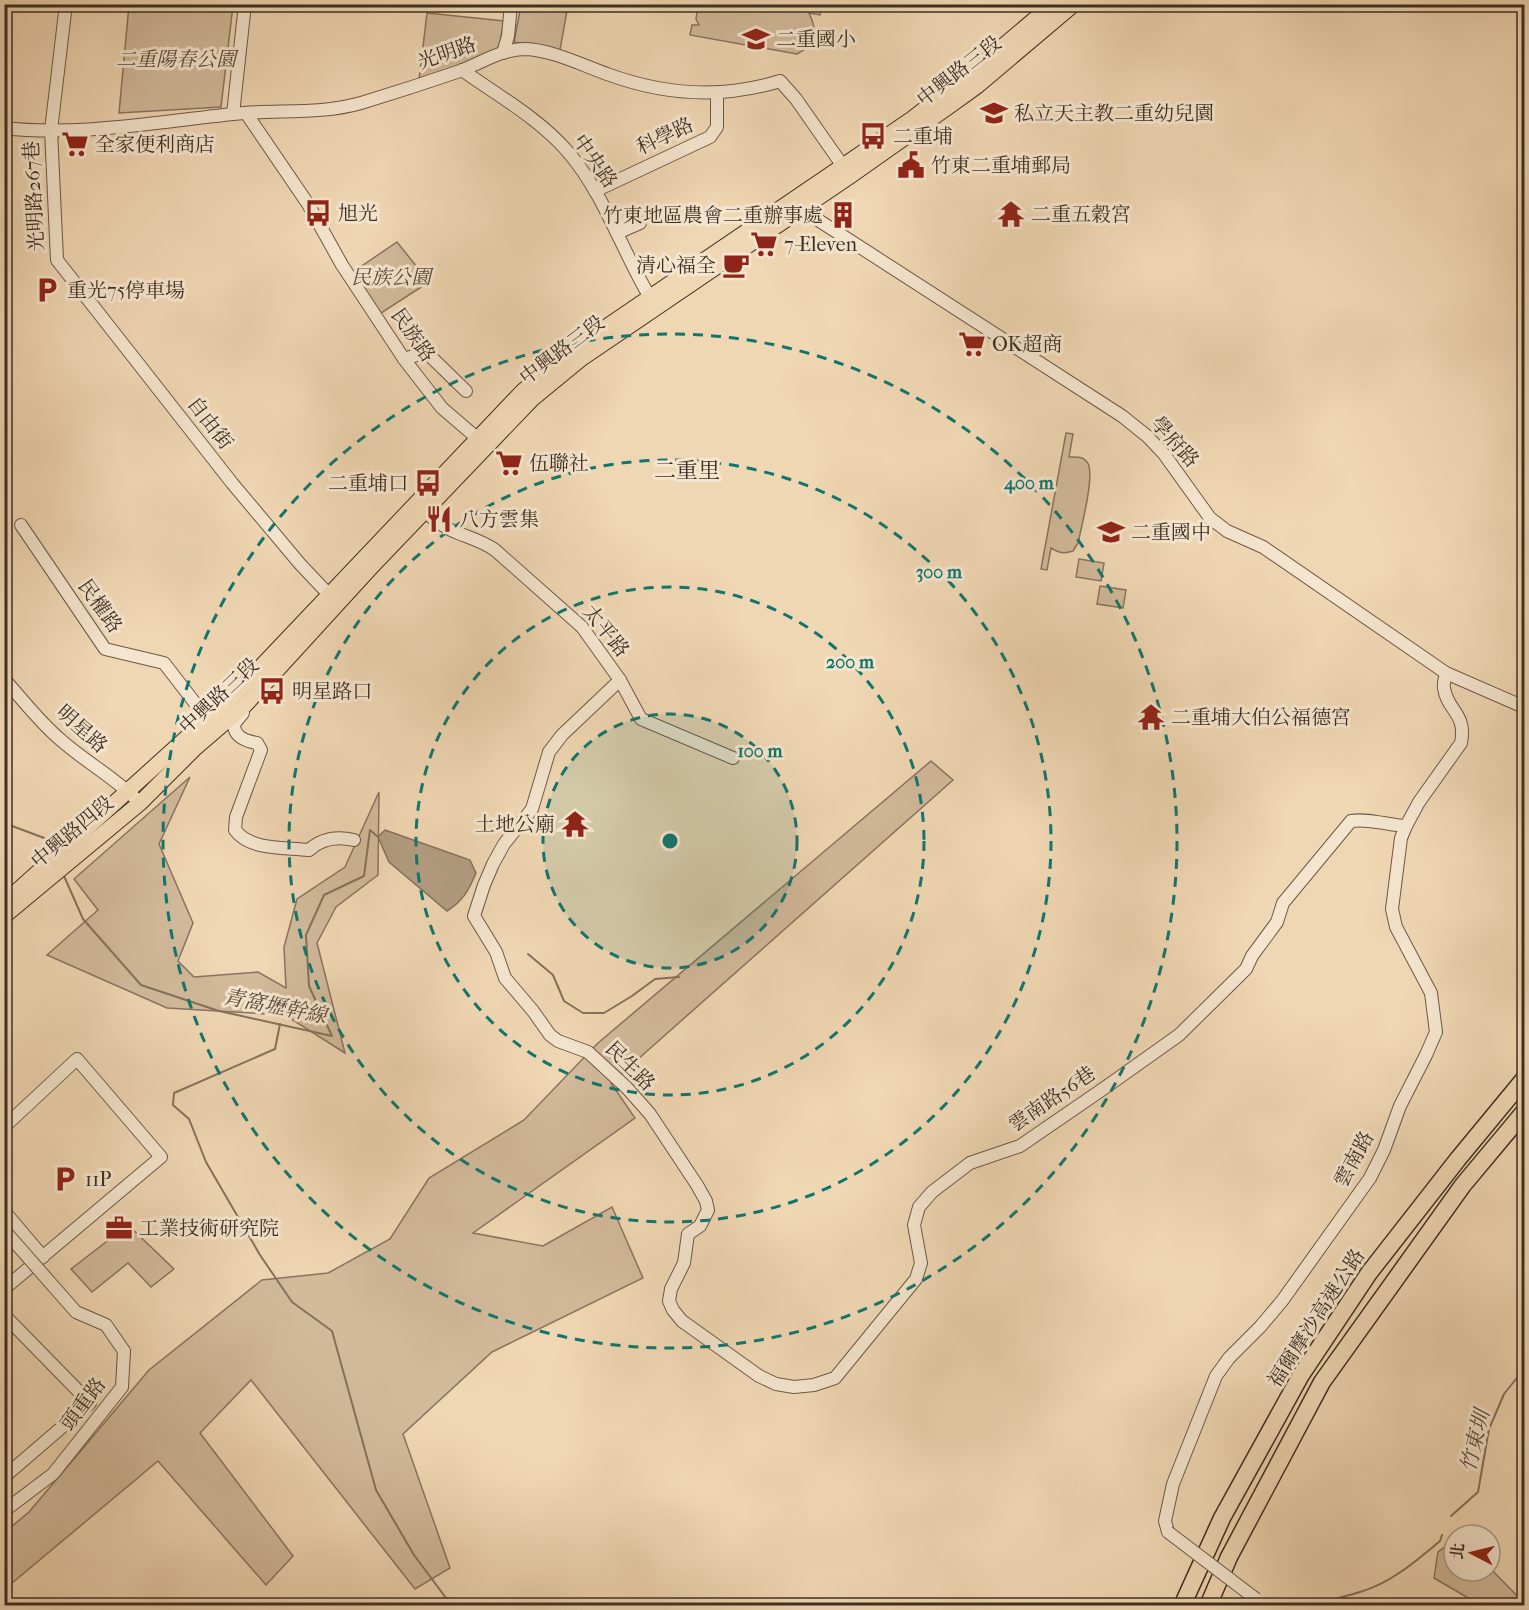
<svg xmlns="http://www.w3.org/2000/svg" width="1529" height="1610" font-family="'IM FELL French Canon','Noto Serif TC',serif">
<rect width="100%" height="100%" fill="#f0d7b3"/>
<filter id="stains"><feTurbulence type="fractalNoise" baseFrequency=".00333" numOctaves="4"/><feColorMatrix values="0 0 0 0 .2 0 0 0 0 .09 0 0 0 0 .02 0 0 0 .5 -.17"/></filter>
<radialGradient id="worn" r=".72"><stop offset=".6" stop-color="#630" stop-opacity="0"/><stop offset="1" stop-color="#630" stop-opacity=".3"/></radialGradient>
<g fill="#d2ba9b" stroke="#887460" stroke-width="1.5">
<path d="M 810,4 L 822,6 L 820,15 L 809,13 C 818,32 817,44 797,54 L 690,35 L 692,25 L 699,25 L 696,19 L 698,5 Z"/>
<polygon points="129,5 233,5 221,107 119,113"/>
<polygon points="521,5 568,5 560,50 514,42"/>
<polygon points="427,13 504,21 499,48 458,67 419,80"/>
<polygon points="397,242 429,282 375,317 347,276"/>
<path d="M 1066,433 L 1073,434 L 1069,457 C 1076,457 1083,456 1087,462 C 1096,472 1081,528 1078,543 L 1073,551 C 1064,554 1059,553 1051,548 L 1047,570 L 1041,569 Z"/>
<polygon points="1079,559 1104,563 1101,581 1076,577"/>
<polygon points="1100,586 1126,590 1123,608 1097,604"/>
<polygon points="931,761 953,780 611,1083 635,1118 473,1233 543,1246 612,1207 643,1278 492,1352 403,1434 450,1568 415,1589 251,1380 200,1433 293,1556 266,1585 158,1461 5,1589 5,1532 29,1512 149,1370 262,1280 328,1273 390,1239 429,1178 524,1120 598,1043"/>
<polygon points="190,777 159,844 193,923 178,961 194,977 258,972 286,988 284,947 297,899 345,867 379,792 378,875 336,907 317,943 345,1053 285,1015 167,1008 47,955 98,910 74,879"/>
<polygon points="128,1225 174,1269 151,1287 128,1263 92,1292 71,1269"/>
<polygon points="1454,1540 1454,1571 1490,1571 1490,1568 1524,1603 1524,1605 1480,1605 1434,1578 1438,1552"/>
</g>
<path fill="#b39e82" stroke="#84725c" stroke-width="1.5" d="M 385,830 L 470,860 L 476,873 C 469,890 463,901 447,911 L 389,862 L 378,837 Z"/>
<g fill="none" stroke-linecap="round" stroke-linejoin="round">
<g stroke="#84725c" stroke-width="2">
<polyline points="4,823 47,839 53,850"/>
<polyline points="64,876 83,919 141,985 219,1011 332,1036 309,986 306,935 324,895 364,876 370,830 378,837"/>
<polyline points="528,954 553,975 564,1001 583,1013 604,1013 632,996 655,979 679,977"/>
<polyline points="280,1024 275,1049 174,1093 173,1105 189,1119 206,1162 260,1255 292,1302 332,1331 376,1490 414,1555 446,1598 494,1606"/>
<polyline points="1451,1516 1478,1492 1489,1429 1504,1394 1524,1369"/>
<path d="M 1320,1606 C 1335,1597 1345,1597 1360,1592 C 1391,1583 1416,1561 1440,1541 L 1442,1535"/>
</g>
<defs>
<g id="minor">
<polyline points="66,4 51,130 57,260 232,483 300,564 335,601"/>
<polyline points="503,53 508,36 511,4"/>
<path d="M 462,70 C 497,95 540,119 568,152 C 606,196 623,255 654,304"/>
<polyline points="246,113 308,204 342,265 404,359 442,408 484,444"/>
<polyline points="233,114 245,4"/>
<path d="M 4,128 C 82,137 167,120 244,113 C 283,110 323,114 361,103 C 394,93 428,82 460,71 C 481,63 502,49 525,49 C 552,50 582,65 607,74 C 664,95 722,99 780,81 L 796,99 L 847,172"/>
<polyline points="595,191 710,137 717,127 717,93"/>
<polyline points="796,203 801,209 1122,416 1147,436 1164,454 1210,518 1227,531 1263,547 1446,673 1524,707"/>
<polyline points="617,233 640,223"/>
<polyline points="404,359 426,352 466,391"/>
<path d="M 420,506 C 429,516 439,524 451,530 C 466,537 481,540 495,550 L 582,627 L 620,680 L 641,719 L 733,758"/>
<polyline points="21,525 105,649 164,663 212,725"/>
<path d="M 4,679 C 23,700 41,724 62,741 C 87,763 117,779 140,803"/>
<path d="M 620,680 L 562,735 L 549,752 L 532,809 L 504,844 L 493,864 L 484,885 L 474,916 L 496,952 L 505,978 L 533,1011 L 550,1035 L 558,1041 L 588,1052 L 627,1088 L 650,1114 L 697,1185 L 706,1201 L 708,1210 L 700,1226 L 688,1234 L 684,1263 L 671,1289 L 669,1301 L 673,1310 L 682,1321 L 759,1376 L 776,1384 L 794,1387 L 814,1385 L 835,1378 L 916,1279 L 921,1263 L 914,1225 L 919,1207 L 932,1192 L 970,1163 L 1020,1146 L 1103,1089 L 1179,1035 L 1246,969 L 1252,956 L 1277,922 L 1283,903 L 1351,821 C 1369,818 1387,825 1406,826"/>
<path d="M 243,713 L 234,724 C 234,737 245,741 257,743 L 261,750 L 236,817 L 235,830 C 251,851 284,847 309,850 C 322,838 337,836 354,840"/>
<polyline points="4,1127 77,1059 161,1157 4,1289"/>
<polyline points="4,1211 43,1257"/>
<polyline points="4,1315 90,1403 4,1477"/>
<polyline points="4,1511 53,1474 122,1387 124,1351 106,1325 76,1312 54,1287"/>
<path d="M 1168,1532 L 1165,1521 L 1173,1484 L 1216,1376 L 1229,1358 L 1260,1327 L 1282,1301 L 1370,1178 L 1384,1150 L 1400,1106 L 1426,1055 L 1436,1032 L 1431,993 L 1396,927 L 1392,909 L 1401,838 L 1406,826 L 1419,802 L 1461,743 C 1467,713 1447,711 1444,688 C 1443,684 1445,678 1446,673"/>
</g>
<g id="major">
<polyline points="4,903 236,693 523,391 574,349 912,119 970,74 1053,4"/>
<polyline points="4,916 140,803 195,748 246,704 373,565 532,399 582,358 850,176 952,104 977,86 1074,4"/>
</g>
<g id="highway">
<polyline points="1182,1606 1222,1518 1301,1375 1369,1273 1458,1159 1524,1079"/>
<polyline points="1208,1606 1229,1557 1322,1382 1463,1185 1524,1112"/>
</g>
</defs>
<use href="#minor" stroke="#6a5948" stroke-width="14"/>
<use href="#major" stroke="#3d2f24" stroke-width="17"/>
<use href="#highway" stroke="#3d2f24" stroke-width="19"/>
<use href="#minor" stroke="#f5e5ce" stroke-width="12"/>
<use href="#major" stroke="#f0d7b3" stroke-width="15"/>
<use href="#highway" stroke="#f0d7b3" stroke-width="16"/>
<defs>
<g id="minor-bridge">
<polyline points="4,1230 54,1287"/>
<polyline points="1168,1532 1256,1599"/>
</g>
</defs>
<use href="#minor-bridge" stroke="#6a5948" stroke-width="14" stroke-linecap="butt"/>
<use href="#minor-bridge" stroke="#f5e5ce" stroke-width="12"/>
</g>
<circle cx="670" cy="841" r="127" fill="#0f766e" fill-opacity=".12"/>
<g fill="none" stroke="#0f766e" stroke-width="3" stroke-dasharray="10 8">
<circle cx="670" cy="841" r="127"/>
<circle cx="670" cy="841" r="254"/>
<circle cx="670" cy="841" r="381"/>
<circle cx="670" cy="841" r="507"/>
</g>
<defs>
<symbol id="school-bare" viewBox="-9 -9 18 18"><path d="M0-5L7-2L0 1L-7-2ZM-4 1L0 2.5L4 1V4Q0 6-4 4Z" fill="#8f2418" stroke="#f5e5ce" stroke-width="2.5" paint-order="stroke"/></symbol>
<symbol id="bus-bare" viewBox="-9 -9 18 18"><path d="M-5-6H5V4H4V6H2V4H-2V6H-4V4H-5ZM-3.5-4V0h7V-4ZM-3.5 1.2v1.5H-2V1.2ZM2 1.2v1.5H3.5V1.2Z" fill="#8f2418" stroke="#f5e5ce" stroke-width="2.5" paint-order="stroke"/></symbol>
<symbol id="supermarket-bare" viewBox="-9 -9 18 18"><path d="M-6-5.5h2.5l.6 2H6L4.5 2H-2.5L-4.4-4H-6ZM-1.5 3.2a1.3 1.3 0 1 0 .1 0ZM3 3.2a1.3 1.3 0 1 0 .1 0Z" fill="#8f2418" stroke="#f5e5ce" stroke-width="2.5" paint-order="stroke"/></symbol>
<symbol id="civic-bare" viewBox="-9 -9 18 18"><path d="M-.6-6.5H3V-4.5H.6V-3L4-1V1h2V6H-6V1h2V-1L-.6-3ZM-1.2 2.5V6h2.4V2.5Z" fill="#8f2418" stroke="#f5e5ce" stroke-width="2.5" paint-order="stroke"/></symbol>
<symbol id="temple-bare" viewBox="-9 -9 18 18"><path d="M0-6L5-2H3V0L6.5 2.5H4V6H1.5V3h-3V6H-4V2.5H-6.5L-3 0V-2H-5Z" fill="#8f2418" stroke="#f5e5ce" stroke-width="2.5" paint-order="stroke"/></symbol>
<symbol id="building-bare" viewBox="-9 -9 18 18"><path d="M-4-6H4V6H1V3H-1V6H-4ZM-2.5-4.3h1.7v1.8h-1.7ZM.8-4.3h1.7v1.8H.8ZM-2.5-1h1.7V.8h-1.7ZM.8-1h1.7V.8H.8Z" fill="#8f2418" stroke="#f5e5ce" stroke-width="2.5" paint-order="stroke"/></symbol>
<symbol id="cafe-bare" viewBox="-9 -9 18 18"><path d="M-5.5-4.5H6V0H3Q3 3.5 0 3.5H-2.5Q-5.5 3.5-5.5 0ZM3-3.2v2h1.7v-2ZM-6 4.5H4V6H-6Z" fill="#8f2418" stroke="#f5e5ce" stroke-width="2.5" paint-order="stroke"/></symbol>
<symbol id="parking-bare" viewBox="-9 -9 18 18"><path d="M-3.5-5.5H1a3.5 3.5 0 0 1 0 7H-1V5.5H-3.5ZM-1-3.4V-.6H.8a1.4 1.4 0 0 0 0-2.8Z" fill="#8f2418" stroke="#f5e5ce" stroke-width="2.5" paint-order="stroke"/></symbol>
<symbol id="restaurant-bare" viewBox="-9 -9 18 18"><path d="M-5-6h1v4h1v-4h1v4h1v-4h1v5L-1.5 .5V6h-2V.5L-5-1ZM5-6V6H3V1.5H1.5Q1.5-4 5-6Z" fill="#8f2418" stroke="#f5e5ce" stroke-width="2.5" paint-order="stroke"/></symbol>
<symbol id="office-bare" viewBox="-9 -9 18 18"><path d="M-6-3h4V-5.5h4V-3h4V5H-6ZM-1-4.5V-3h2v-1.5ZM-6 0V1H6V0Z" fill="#8f2418" stroke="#f5e5ce" stroke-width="2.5" paint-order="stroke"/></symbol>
</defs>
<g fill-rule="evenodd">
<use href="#school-bare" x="737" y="20" width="38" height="38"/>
<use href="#school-bare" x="975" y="94" width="38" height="38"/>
<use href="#bus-bare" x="854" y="117" width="38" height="38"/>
<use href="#supermarket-bare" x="56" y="125" width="38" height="38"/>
<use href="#civic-bare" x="892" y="146" width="38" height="38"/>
<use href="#bus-bare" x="299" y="194" width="38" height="38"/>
<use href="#temple-bare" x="992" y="195" width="38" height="38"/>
<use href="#building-bare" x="824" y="196" width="38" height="38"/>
<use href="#supermarket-bare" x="745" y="225" width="38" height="38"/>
<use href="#cafe-bare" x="717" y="246" width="38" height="38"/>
<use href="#parking-bare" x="28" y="271" width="38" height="38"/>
<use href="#supermarket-bare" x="953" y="325" width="38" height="38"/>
<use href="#supermarket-bare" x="490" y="444" width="38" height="38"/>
<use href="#bus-bare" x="409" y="464" width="38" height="38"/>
<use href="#restaurant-bare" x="420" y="500" width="38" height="38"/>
<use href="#school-bare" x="1092" y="513" width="38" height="38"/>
<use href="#bus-bare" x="253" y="672" width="38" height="38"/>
<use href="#temple-bare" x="1132" y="698" width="38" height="38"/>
<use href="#temple-bare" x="556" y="805" width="38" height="38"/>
<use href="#parking-bare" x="46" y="1160" width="38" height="38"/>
<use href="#office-bare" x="100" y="1209" width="38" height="38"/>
</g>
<g text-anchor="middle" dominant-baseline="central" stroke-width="6" stroke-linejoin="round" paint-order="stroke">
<g font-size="20" fill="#3d2f24" stroke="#f5e5ce" text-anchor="start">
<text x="776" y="39">二重國小</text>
<text x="1014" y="113">私立天主教二重幼兒園</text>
<text x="893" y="136">二重埔</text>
<text x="95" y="144">全家便利商店</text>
<text x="931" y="165">竹東二重埔郵局</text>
<text x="338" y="213">旭光</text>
<text x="1031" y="214">二重五穀宮</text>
<text x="823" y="215" text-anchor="end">竹東地區農會二重辦事處</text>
<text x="784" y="244">7-Eleven</text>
<text x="716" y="265" text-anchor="end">清心福全</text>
<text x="67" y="290">重光75停車場</text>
<text x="992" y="344">OK超商</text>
<text x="529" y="463">伍聯社</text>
<text x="408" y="483" text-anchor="end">二重埔口</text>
<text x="459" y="519">八方雲集</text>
<text x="1131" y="532">二重國中</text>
<text x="292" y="691">明星路口</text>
<text x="1171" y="717">二重埔大伯公福德宮</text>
<text x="555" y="824" text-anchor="end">土地公廟</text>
<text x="85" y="1179">11P</text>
<text x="139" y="1228">工業技術研究院</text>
</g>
<g font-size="20" fill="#3d2f24" stroke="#f5e5ce">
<text transform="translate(447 53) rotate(-19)">光明路</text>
<text transform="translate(959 71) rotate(-38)">中興路三段</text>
<text transform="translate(665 136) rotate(-25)">科學路</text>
<text transform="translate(595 161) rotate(55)">中央路</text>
<text transform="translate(34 196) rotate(-93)">光明路267巷</text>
<text transform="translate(413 335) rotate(55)">民族路</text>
<text transform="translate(562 350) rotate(-37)">中興路三段</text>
<text transform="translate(210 423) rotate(52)">自由街</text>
<text transform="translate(1175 442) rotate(48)">學府路</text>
<text transform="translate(100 606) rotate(55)">民權路</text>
<text transform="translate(606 631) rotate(51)">太平路</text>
<text transform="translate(219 696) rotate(-43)">中興路三段</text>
<text transform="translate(82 729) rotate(42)">明星路</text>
<text transform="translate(72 832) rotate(-40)">中興路四段</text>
<text transform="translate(630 1066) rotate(45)">民生路</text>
<text transform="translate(1052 1099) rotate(-34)">雲南路56巷</text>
<text transform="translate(1354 1159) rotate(-61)">雲南路</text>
<text transform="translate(1316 1318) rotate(-57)">福爾摩沙高速公路</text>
<text transform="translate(83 1404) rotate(-53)">頭重路</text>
</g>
<g font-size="20" font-style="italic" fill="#5b4b3c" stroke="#f5e5ce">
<text x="176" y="59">二重陽春公園</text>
<text x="391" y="277">民族公園</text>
</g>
<g font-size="21" font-style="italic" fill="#5a4b3c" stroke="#f5e5ce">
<text transform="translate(275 1006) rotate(11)">青窩壢幹線</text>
<text transform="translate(1475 1441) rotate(-76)">竹東圳</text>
</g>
<g font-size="22" fill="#3d2f24" stroke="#f5e5ce">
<text x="687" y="471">二重里</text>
</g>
</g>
<circle cx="670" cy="841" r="9" fill="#0f766e" stroke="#f5e5ce" stroke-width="3"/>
<g font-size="18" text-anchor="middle" font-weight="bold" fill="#0f766e" stroke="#f5e5ce" stroke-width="6" stroke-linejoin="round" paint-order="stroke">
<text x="1029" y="489">400 m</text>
<text x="939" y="578">300 m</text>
<text x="850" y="668">200 m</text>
<text x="760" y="757">100 m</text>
</g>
<rect width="1529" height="1610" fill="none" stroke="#f0d7b3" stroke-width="24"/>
<rect x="6" y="6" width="1517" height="1598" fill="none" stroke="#3d2f24" stroke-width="3"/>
<rect x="12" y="12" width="1505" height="1586" fill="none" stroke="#3d2f24" stroke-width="1.5"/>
<g transform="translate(1472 1553) rotate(277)"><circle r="28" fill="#f5e5ce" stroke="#ab9c8a" stroke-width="1.5"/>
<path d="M0-4.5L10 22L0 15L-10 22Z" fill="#8f2418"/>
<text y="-9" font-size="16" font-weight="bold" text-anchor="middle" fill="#3d2f24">北</text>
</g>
<rect width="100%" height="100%" filter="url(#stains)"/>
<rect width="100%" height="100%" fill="url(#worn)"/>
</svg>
